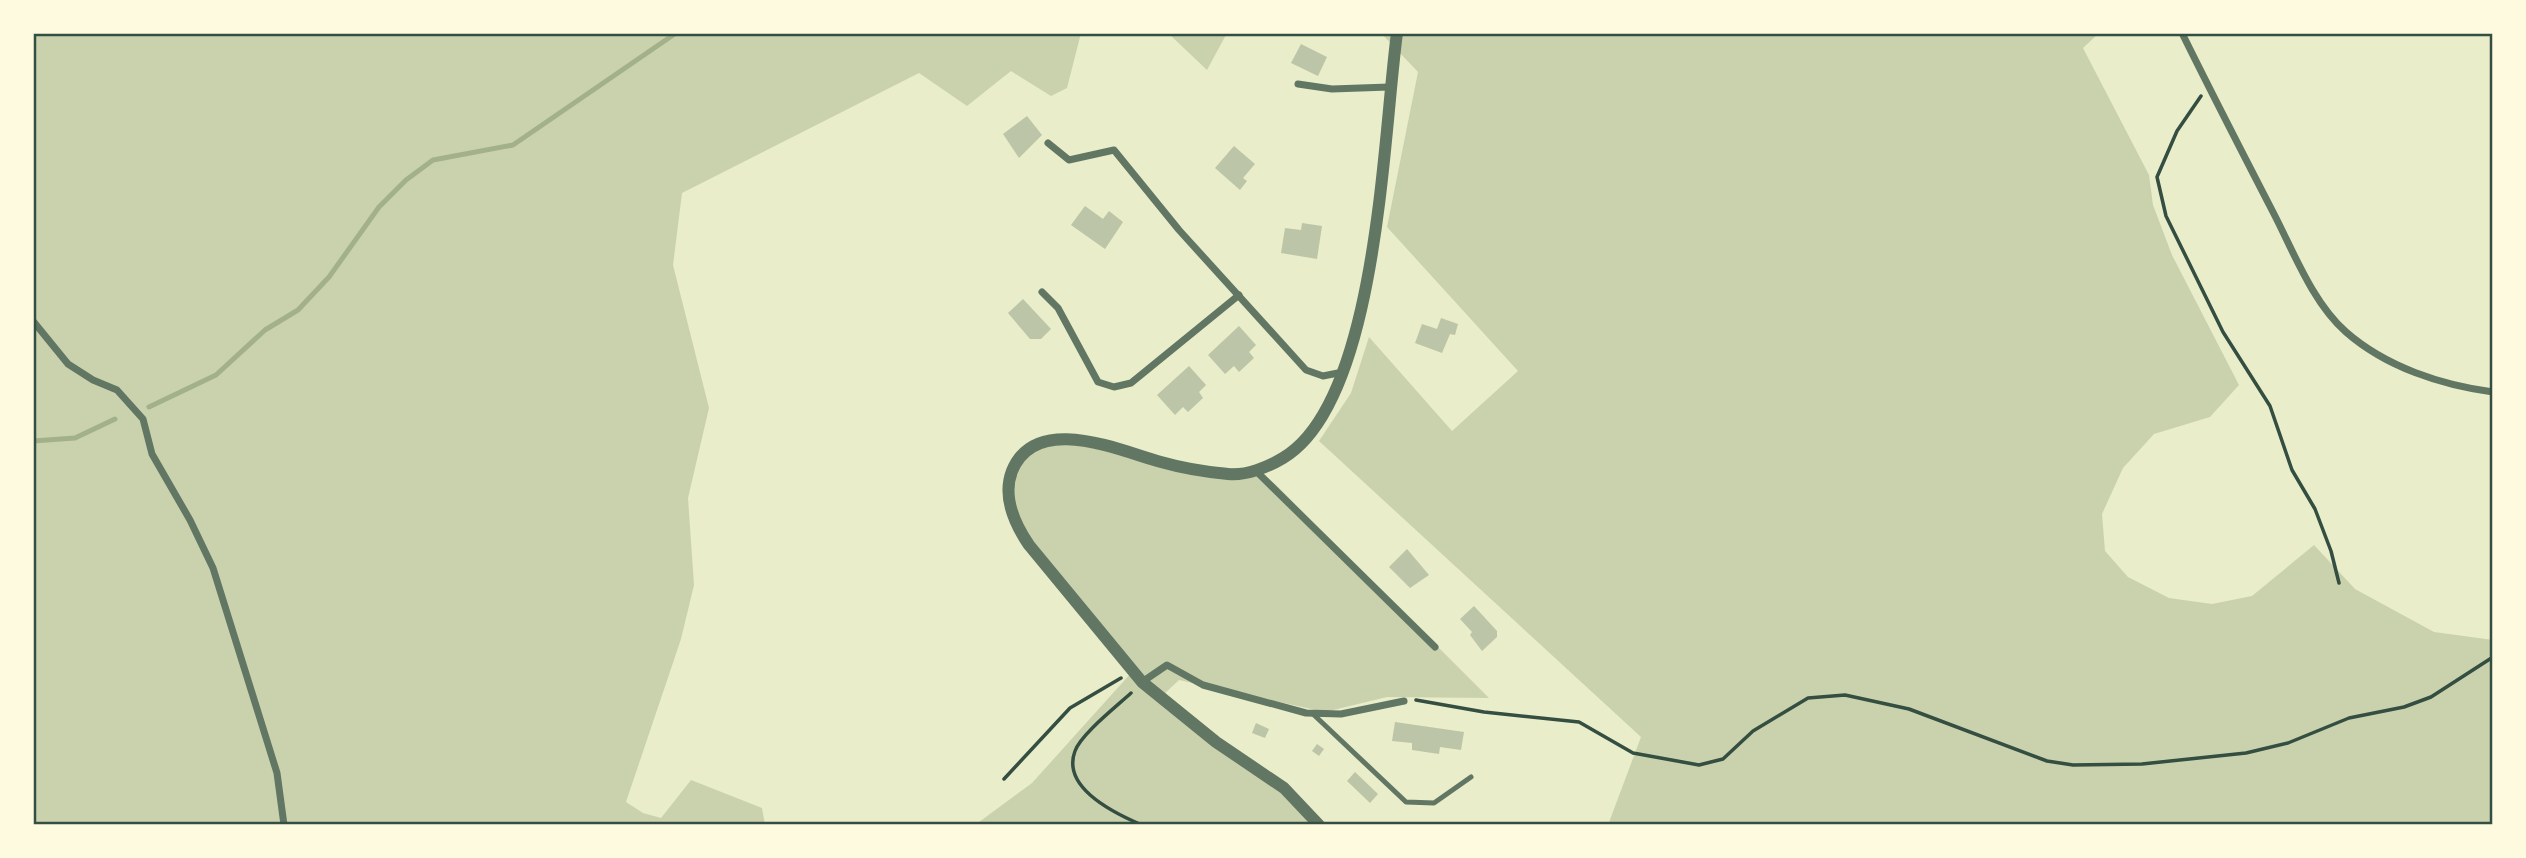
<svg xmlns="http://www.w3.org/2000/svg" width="2526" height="858" font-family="Ubuntu,sans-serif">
<rect width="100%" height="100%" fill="#e9edc9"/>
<g fill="#cad2ad">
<polygon points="33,33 1081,33 1067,88 1051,96 1011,71 967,106 919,73 682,193 673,265 709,408 688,498 694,585 681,639 626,802 643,813 661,818 691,780 762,808 765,825 33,825"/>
<polygon points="1168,33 1227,33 1207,70"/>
<polygon points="1381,33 2099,33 2083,48 2149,175 2153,205 2172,255 2239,385 2210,417 2154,434 2123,468 2102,514 2105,551 2128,577 2169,598 2212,604 2252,596 2314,545 2355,589 2434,632 2493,640 2493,825 1608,825 1641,737 1319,441 1351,393 1369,337 1452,431 1518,371 1387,227 1418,72"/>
<polygon points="1054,440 1162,463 1256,470 1275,484 1489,698 1387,697 1325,712 1179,680 1161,697 1284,788 1319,825 975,825 1032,783 1132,672 1029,545 1008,487 1022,456"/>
</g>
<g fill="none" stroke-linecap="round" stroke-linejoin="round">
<g stroke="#a3b18a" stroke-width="5">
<polyline points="149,407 216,375 265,330 298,310 329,277 379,207 406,180 433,160 513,145 676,33"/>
<polyline points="33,441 75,438 115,419"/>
</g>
</g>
<g fill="#bcc5a7">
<polygon points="1301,44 1327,57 1318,76 1291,63"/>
<polygon points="1027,116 1042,135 1019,158 1003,134"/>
<polygon points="1234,146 1255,164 1243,178 1247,181 1240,190 1215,168"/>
<polygon points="1085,206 1103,219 1109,211 1123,222 1105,249 1071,225"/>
<polygon points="1302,223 1322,226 1317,259 1281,253 1285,228 1301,230"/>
<polygon points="1023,299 1051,329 1041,339 1030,339 1008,313"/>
<polygon points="1441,318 1458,324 1455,335 1450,334 1442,353 1415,343 1422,324 1437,329"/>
<polygon points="1239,326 1256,345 1249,352 1254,358 1239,372 1234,366 1225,374 1208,355"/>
<polygon points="1189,366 1206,385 1199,392 1203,398 1188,412 1183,407 1175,415 1157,395"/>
<polygon points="1407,549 1429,575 1410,588 1389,567"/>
<polygon points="1474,606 1497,631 1497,637 1482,651 1470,635 1472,632 1460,619"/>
<polygon points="1395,722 1464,732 1461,750 1440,747 1439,754 1412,750 1412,743 1392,741"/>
<polygon points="1256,723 1269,729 1265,738 1252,733"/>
<polygon points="1317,744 1324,749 1319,756 1312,751"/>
<polygon points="1355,772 1378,794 1370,803 1347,781"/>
</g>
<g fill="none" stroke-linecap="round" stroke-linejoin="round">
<g stroke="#344e41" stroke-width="3.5">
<polyline points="2201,96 2177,131 2157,177 2166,216 2223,332 2270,406 2292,470 2315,509 2331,551 2339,583"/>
<path d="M 1131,693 C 1117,706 1081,734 1075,751 C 1061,788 1116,814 1142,825"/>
<polyline points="1416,700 1484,712 1579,722 1633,753 1699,765 1723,759 1753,731 1808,698 1845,695 1909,709 2047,761 2073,765 2142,764 2246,753 2288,743 2349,718 2404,707 2431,697 2493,657"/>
<polyline points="1004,779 1070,708 1121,678"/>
</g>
<polyline stroke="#617663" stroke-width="5" points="1313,714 1406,802 1434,803 1471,777"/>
<g stroke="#617663" stroke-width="7">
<path d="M 2182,33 C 2212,94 2243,154 2274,214 C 2294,253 2313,303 2346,332 C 2386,367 2441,385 2493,392"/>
<polyline points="1298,84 1332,89 1389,87"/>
<polyline points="1048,143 1069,160 1114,150 1179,230 1306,370 1323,376 1343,372"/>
<polyline points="1042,292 1058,308 1098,382 1114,387 1131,383 1239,295"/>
<polyline points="33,321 68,364 93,380 117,390 143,419 152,454 190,520 213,568 277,773 284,825"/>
<polyline points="1256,471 1435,647"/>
<polyline points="1142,682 1167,665 1203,685 1306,713 1341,714 1404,701"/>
</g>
<path stroke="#617663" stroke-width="12" d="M 1319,825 L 1284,788 L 1216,742 L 1142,682 L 1029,545 C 1014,523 1002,497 1012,471 C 1036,412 1120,451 1161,462 C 1182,468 1206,472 1228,474 C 1246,476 1268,467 1283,458 C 1378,402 1383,135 1397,33"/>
</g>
<rect width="2526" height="858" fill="none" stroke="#fefae0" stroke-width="70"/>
<rect x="35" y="35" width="2456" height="788" fill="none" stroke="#344e41" stroke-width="2.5"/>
</svg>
